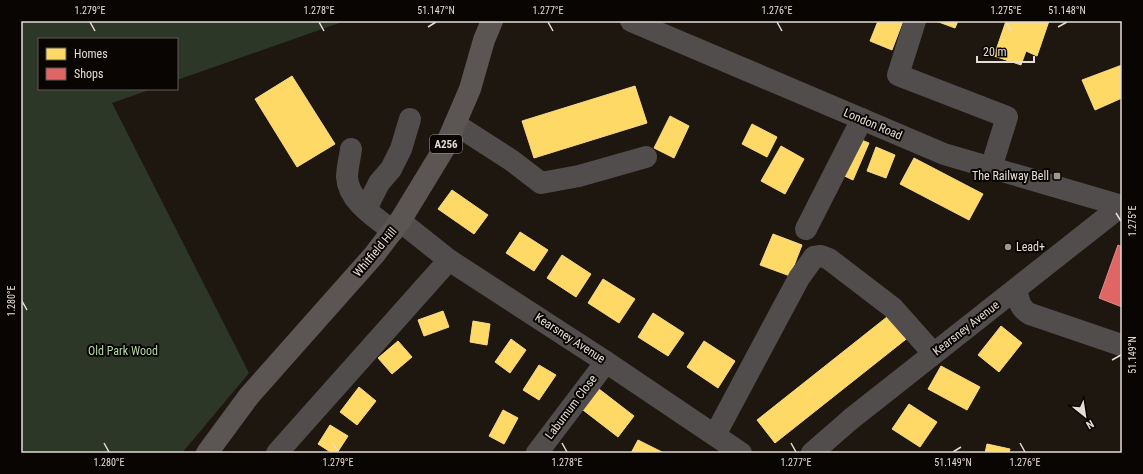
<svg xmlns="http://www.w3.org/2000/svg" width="1143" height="474" font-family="'Roboto Condensed',sans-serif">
<rect width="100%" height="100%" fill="#1e1710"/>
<polygon fill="#2c3727" points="21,21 345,21 177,80 177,39 39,39 39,89 152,89 112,103 249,373 182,453 21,453"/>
<g fill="#ffd966" stroke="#f7da87">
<polygon points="878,21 903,21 892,50 870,41"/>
<polygon points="936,21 958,21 955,28"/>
<polygon points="1006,21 1049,21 1037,56 1026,51 1021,65 994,56"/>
<polygon points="1122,65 1122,98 1095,110 1082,80"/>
<polygon points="292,76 335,144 297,167 255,99"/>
<polygon points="635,86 647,123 534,158 522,121"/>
<polygon points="670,116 689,126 674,158 654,148"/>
<polygon points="752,124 777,137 767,157 742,144"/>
<polygon points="854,137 869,143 853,180 838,173"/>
<polygon points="781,146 804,159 785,194 761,181"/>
<polygon points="876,147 895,155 886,178 867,171"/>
<polygon points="914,158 983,194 969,220 900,184"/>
<polygon points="452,190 488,215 474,234 438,209"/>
<polygon points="520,232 548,250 534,271 506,253"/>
<polygon points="773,234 802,245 790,276 760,265"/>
<polygon points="562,255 591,274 576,297 547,278"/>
<polygon points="603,279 635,299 619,323 588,303"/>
<polygon points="443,311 449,327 424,336 418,320"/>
<polygon points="653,313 684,333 668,356 638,337"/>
<polygon points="892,313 910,336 775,443 757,420"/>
<polygon points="473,321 490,324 487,345 470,342"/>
<polygon points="1001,326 1022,343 999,372 978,355"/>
<polygon points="511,339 526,350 510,373 495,362"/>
<polygon points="398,341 412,357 392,374 378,358"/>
<polygon points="704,341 735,361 718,388 687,367"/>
<polygon points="539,365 556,375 539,400 523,390"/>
<polygon points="941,366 980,387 967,410 928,389"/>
<polygon points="359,387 376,401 357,425 340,412"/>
<polygon points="599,389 634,416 618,437 583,410"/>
<polygon points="909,404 937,422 920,447 892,429"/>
<polygon points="503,410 518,418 504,444 489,436"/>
<polygon points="330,425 348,436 337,453 332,453 318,444"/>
<polygon points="638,440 664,453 631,453"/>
<polygon points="987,444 1010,449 1009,453 985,453"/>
</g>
<polygon fill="#e06666" stroke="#e28987" points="1118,245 1122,247 1122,307 1099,298"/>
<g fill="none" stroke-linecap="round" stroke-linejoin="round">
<g stroke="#514d4c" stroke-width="22">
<polyline points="631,21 944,154 1122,206"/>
<polyline points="915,21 898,75 1007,117 991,168"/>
<polyline points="455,124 511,160 541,183 579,176 646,157"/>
<path d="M 351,149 C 350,158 347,168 347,177 C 348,201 376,218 393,231"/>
<polyline points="366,209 379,183 391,169 401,149 410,119"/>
<polyline points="400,221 449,260 606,362 741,453"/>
<polyline points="806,229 862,119"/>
<path d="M 1016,289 C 1019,300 1019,308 1030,314 L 1121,345"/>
<polyline points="715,435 799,278 814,257 821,256 829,259 893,308 933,353"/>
<polyline points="277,453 449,260"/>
<polyline points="537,453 606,362"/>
<polyline points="812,453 851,419 1121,206"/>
</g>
<polyline stroke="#5b5654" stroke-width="22" points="207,453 249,396 374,255 400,221 445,147 470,89 484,40 492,21"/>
</g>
<path fill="none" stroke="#e5dcd4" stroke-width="1.5" d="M 90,22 L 95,31M 319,22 L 324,31M 548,22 L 553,31M 777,22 L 782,31M 1006,22 L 1011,31M 428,27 L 436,22M 1058,27 L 1067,22M 1116,213 L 1121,221M 22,301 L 27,310M 1112,360 L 1121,355M 104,443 L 109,452M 333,443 L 338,452M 562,443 L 567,452M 791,443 L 796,452M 1020,443 L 1025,452M 953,452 L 961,447"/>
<g fill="#9f978f" stroke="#090502" stroke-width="1.5">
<rect x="1053" y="172" width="8" height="8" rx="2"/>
<circle cx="1008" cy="247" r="4"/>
</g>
<g text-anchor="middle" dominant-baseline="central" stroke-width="4" stroke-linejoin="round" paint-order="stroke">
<rect fill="#090502" stroke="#a39c95" stroke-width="1" x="430" y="135" width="32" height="18" rx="3"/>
<g font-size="11" font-weight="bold" fill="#e5dcd4">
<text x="446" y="144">A256</text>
</g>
<g font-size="12" fill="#e5dcd4" stroke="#090502">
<text transform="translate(873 124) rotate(23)">London Road</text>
<text transform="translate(375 252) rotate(-50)">Whitfield Hill</text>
<text transform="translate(966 328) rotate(-38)">Kearsney Avenue</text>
<text transform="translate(570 338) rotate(33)">Kearsney Avenue</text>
<text transform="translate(571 407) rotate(-53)">Laburnum Close</text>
</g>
<g font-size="12" fill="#e5dcd4" stroke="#090502" text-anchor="end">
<text x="1049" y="176">The Railway Bell</text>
<text x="1016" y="247" text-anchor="start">Lead+</text>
</g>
<g font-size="12" fill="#b0d9a8" stroke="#090502">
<text x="123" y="351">Old Park Wood</text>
</g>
</g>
<rect width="1143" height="474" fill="none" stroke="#090502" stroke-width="44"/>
<rect x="38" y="38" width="140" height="52" fill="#090502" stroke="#615b56"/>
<rect x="46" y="48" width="20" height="12" fill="#ffd966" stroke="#615b56"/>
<text x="74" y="58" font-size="12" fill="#e5dcd4">Homes</text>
<rect x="46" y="68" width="20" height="12" fill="#e06666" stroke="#615b56"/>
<text x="74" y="78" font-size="12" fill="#e5dcd4">Shops</text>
<g transform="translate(1085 416) rotate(150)" stroke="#090502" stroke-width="3" paint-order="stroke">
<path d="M0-3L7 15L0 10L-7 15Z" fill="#e5dcd4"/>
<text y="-6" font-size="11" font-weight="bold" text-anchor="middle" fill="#e5dcd4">N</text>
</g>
<path d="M977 56v6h57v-6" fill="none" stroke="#e5dcd4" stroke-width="2"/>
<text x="983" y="56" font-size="12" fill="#e5dcd4" stroke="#090502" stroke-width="3" paint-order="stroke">20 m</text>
<rect x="22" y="22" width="1099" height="430" fill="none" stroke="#e5dcd4" stroke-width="1.5"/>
<g font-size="10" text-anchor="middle" fill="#e5dcd4">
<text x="90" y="14">1.279°E</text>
<text x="319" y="14">1.278°E</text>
<text x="436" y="14">51.147°N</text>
<text x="548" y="14">1.277°E</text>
<text x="777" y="14">1.276°E</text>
<text x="1006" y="14">1.275°E</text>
<text x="1067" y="14">51.148°N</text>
<text transform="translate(1132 221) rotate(-90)" y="4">1.275°E</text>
<text transform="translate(11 301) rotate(-90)" y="4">1.280°E</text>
<text transform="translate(1132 355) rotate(-90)" y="4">51.149°N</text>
<text x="109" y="466">1.280°E</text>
<text x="338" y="466">1.279°E</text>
<text x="567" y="466">1.278°E</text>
<text x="796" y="466">1.277°E</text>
<text x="953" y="466">51.149°N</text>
<text x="1025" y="466">1.276°E</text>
</g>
</svg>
